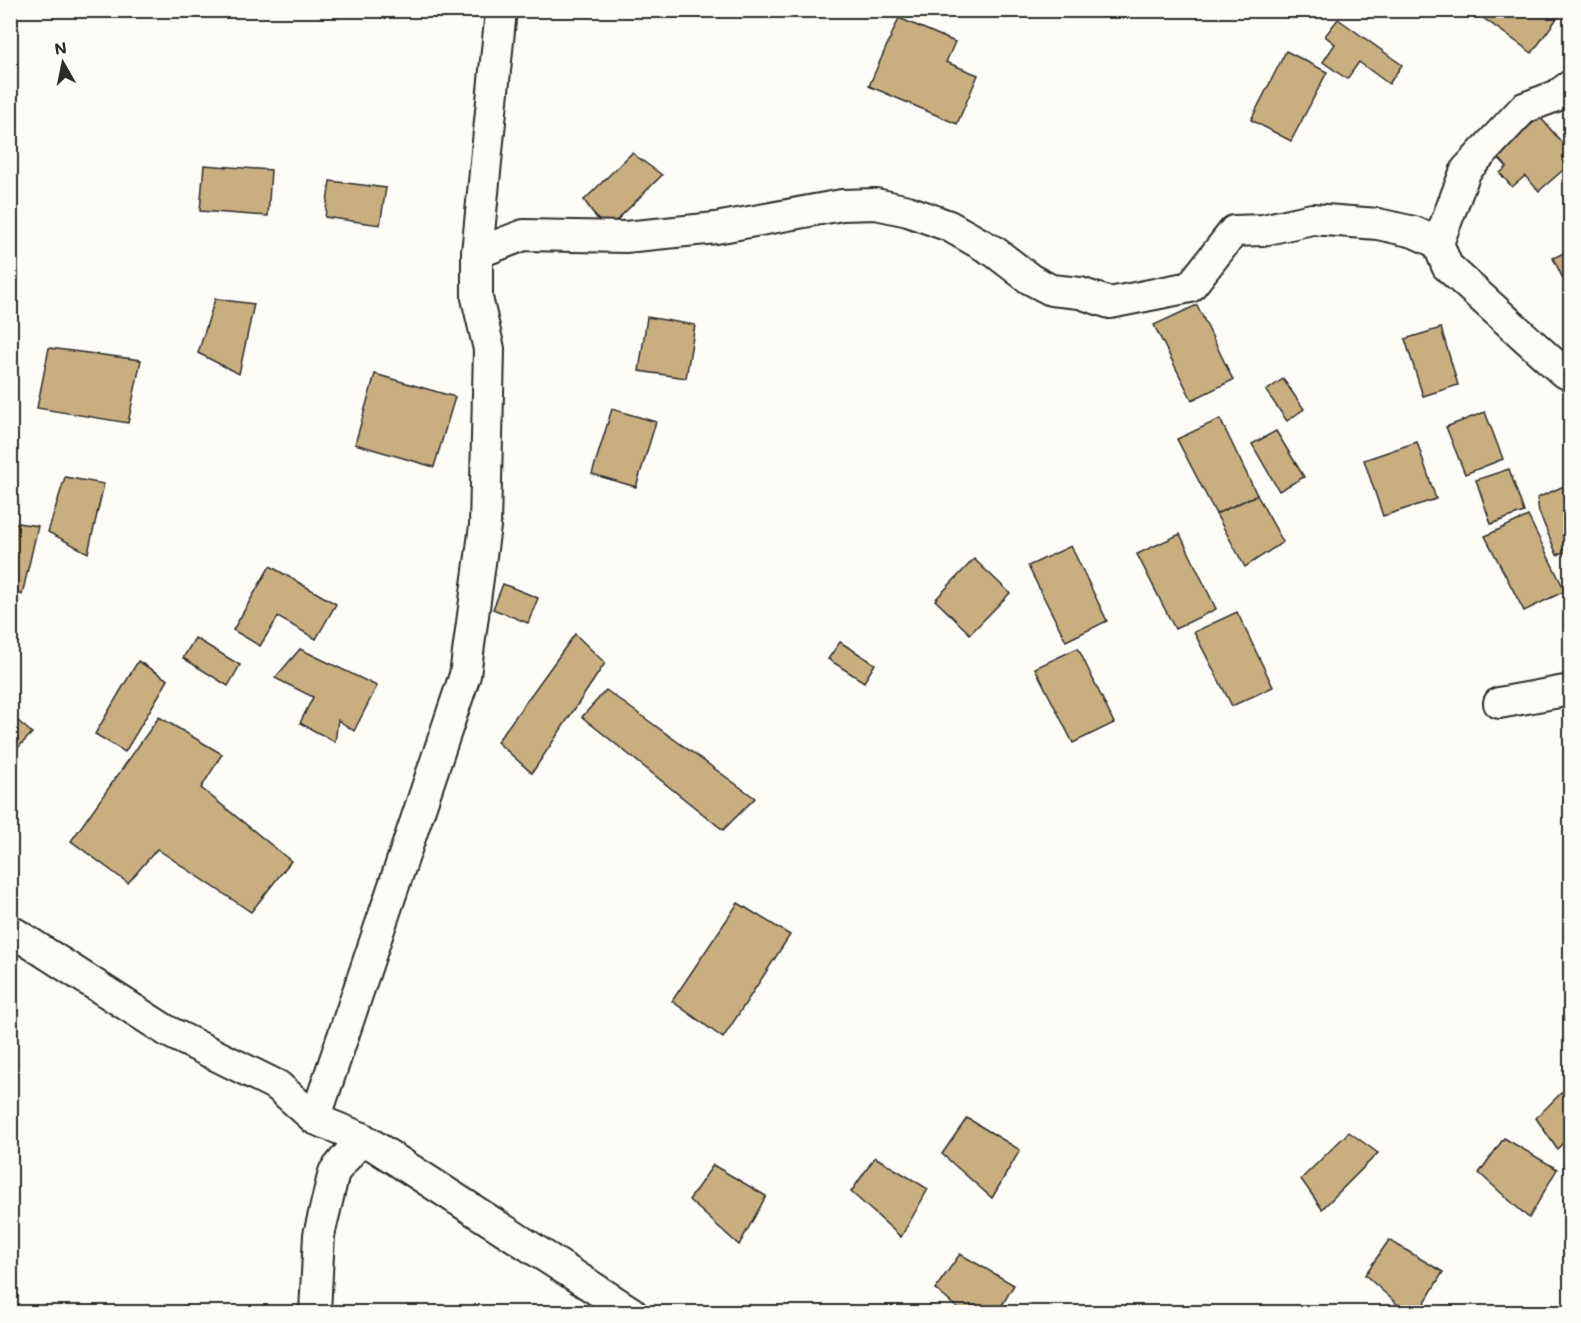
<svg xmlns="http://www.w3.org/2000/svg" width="1581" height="1323" font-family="Mali,sans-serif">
<rect width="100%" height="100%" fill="#fdfcf7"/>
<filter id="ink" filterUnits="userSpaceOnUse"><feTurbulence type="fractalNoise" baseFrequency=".0167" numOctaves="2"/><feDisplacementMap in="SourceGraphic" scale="12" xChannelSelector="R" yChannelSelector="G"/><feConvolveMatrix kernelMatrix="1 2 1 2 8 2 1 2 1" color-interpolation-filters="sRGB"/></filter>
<g filter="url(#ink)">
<g fill="#c9af80" stroke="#2b2b2b" stroke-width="1.5">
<polygon points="1487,10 1563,10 1532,53 1482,17"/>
<polygon points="899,18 955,42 946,62 978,75 957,124 869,86"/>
<polygon points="1338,19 1402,65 1389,84 1359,62 1347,79 1323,62 1335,44 1325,36"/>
<polygon points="1286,51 1327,72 1291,141 1251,120"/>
<polygon points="1540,117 1570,152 1570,164 1539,191 1525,176 1512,187 1500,173 1507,167 1496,155"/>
<polygon points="632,153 662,175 606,231 584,200"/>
<polygon points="204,165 271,170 268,216 200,211"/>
<polygon points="330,181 386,188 380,225 325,217"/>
<polygon points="1570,250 1570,293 1553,258"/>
<polygon points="215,299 254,304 239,374 198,353"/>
<polygon points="1197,305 1233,380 1192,400 1154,325"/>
<polygon points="647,317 695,325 686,378 639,371"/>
<polygon points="1441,328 1458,385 1423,396 1405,339"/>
<polygon points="49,348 141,360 128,423 37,408"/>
<polygon points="375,374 455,397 434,467 355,444"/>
<polygon points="1283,379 1304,409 1287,421 1266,391"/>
<polygon points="612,409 656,422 636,487 592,474"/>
<polygon points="1485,412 1503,459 1465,474 1446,427"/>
<polygon points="1220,419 1257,495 1216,514 1177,439"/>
<polygon points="1276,431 1304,477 1279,491 1252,444"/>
<polygon points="1570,431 1570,459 1565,452 1564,432"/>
<polygon points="1417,442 1436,499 1383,516 1364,460"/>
<polygon points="1509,469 1524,512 1491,524 1476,480"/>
<polygon points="65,477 104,484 88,553 48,532"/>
<polygon points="1564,486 1570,496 1570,550 1557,555 1539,512 1537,498"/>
<polygon points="1257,495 1283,542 1245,567 1216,514"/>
<polygon points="1528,516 1565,591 1524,611 1485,536"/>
<polygon points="10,522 38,526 22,595 10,589"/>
<polygon points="1180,534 1216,609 1175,629 1137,554"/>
<polygon points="1071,546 1107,621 1066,641 1028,566"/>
<polygon points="974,559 1010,593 970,634 935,600"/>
<polygon points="270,566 336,604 316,639 278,617 260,646 233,630"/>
<polygon points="503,584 538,598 528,623 493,609"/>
<polygon points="1237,612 1273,687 1232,706 1194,632"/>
<polygon points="575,634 605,663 532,773 497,742"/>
<polygon points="195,638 240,665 228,686 183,658"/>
<polygon points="840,642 875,664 864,682 828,659"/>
<polygon points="1078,648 1114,723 1073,743 1035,668"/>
<polygon points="300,649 377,686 354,731 338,720 335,742 300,723 313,697 275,678"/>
<polygon points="138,661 168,680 125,752 95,734"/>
<polygon points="606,690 755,798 723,830 582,717"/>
<polygon points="10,714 32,733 10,756"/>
<polygon points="159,717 222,754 201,788 291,861 251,912 157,849 128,883 71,841"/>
<polygon points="738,903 790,935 723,1038 672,1001"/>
<polygon points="1570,1084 1570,1136 1557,1149 1536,1118"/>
<polygon points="967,1118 1020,1150 992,1198 942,1154"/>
<polygon points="1349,1132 1378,1153 1322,1209 1301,1179"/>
<polygon points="1504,1138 1557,1169 1529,1218 1479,1173"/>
<polygon points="875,1157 928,1189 901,1237 851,1192"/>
<polygon points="713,1165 766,1196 739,1245 689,1200"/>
<polygon points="1389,1240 1443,1272 1419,1312 1406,1312 1365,1275"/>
<polygon points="960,1254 1014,1285 998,1312 962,1312 935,1289"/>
</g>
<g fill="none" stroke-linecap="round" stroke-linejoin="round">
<defs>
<g id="minor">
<polyline points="1438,243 1447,266 1562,371 1570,375"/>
<polyline points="477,253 524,235 625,237 716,228 842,205 876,204 908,211 949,226 995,252 1030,279 1051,290 1080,293 1110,303 1190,287 1234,231 1263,230 1312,219 1378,224 1414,232 1438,243 1466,170 1524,108 1556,96 1570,86"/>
<polyline points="1499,703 1570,690"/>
<polyline points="10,930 167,1031 278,1086 315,1119 362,1138 631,1312"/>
<polyline points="315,1119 465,675 485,526 489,349 477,298 477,253 501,10"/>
<polyline points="315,1312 319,1235 334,1172 362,1138"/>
</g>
</defs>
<use href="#minor" stroke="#2b2b2b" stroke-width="34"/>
<use href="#minor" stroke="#fdfcf7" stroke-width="30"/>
</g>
</g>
<rect width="1581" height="1323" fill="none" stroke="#fdfcf7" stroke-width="36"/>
<rect x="18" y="18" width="1545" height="1287" fill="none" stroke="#2b2b2b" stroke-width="2" filter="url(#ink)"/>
<g transform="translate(63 63) rotate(351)" stroke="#fdfcf7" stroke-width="4.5" paint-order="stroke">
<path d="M0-4.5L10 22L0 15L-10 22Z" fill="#2b2b2b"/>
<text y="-9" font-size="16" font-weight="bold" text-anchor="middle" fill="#2b2b2b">N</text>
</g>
</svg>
